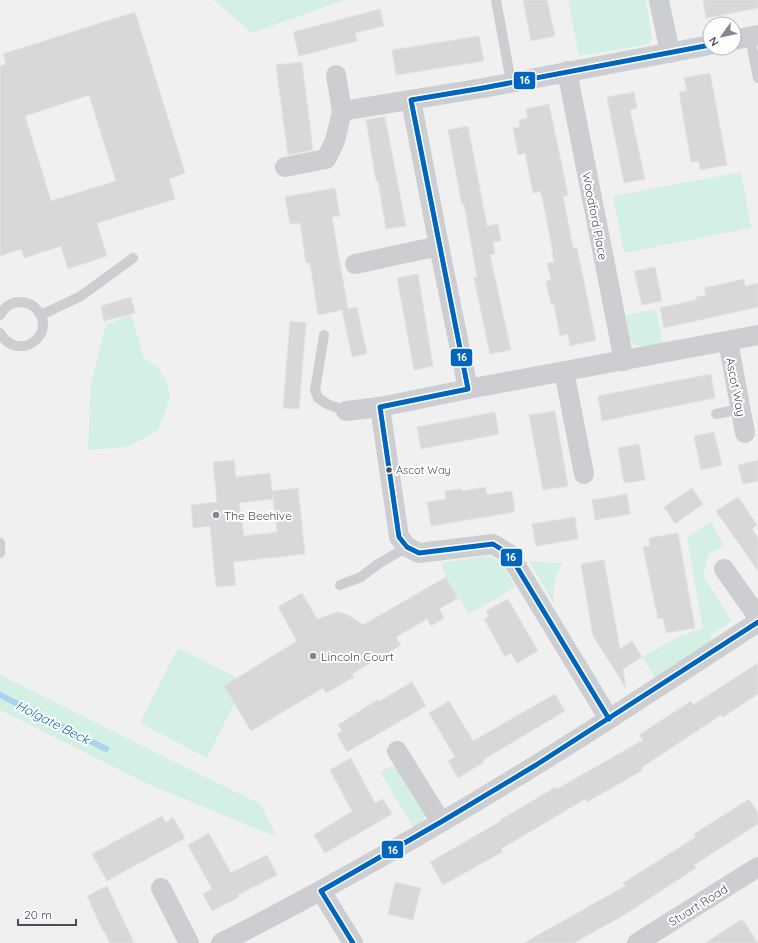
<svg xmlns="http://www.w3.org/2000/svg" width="758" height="943" font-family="Quicksand,sans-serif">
<rect width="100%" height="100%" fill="#f1f0f0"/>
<g fill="#d4efe3">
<polygon points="214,0 344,0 252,33"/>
<polygon points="568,0 646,0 652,39 649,43 645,45 579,56"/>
<polygon points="741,172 751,228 624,253 613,196"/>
<path d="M 656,309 L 663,343 C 629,349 631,347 626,315 Z"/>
<polygon points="131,314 144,358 157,367 166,380 170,396 166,409 158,430 128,447 88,450 91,383 106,325"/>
<polygon points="711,522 724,545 708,555 703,575 732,621 711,635 711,643 656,679 642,657 680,636 703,629 687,538"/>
<path d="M 485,556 C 502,557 507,574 515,587 L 469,614 L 446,577 L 441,563 Z"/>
<path d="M 529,561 L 563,563 C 554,575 552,589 554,604 Z"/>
<polygon points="178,648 245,682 207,758 140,723"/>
<polygon points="0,675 260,804 277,837 150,785 0,710"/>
<polygon points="392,766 400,768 426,812 423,822 414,828 380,772"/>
</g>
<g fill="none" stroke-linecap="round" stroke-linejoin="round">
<polyline stroke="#a9d3ee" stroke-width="6" points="0,695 106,749"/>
</g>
<g fill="#d8d8db" stroke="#e2e2e3" fill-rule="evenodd">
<polygon points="523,0 547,0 555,36 531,41"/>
<polygon points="703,0 758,0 758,8 706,18"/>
<polygon points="380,9 384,26 355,33 357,41 299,56 293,32"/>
<path d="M 135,12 L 185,173 L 169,179 L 175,199 L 97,223 L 107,256 L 68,269 L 61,246 L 24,258 L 21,249 L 0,256 L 0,66 L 6,64 L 3,54 ZM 89,95 L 116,181 L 51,201 L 25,116 Z"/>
<polygon points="479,36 484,61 396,75 392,50"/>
<polygon points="302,62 313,150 288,155 276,65"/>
<polygon points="710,73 727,165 700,170 699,161 691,162 679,92 687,91 684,78"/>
<polygon points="634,92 637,108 630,110 645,179 624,183 607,97"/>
<polygon points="549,104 568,195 563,196 573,248 577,248 596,340 570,346 568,334 560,336 554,304 551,305 546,281 551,280 547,263 554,262 552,253 553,253 543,201 540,191 533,193 525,153 518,155 513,128 520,127 519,120 528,118 526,109"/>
<polygon points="385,117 406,226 386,229 378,181 376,181 366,120"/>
<polygon points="468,126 487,226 498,224 501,241 493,242 495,254 490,255 511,350 490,354 474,278 477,277 464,204 462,205 448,130"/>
<polygon points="335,188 340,216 332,217 348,309 357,307 367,354 352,357 342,310 318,315 310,263 306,263 300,223 290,224 285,197"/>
<polygon points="655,267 662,301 642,305 634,271"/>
<polygon points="418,274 433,366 414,370 397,278"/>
<polygon points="744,279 745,286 758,283 758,307 664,328 660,308 696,300 696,297 706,295 704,288"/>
<polygon points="131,297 135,313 104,321 101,306"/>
<polygon points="290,321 306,323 299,409 283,408"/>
<polygon points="711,374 715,398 602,421 598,396"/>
<polygon points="555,411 568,486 543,490 529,415"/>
<polygon points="495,412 499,434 421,449 417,427"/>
<polygon points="714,432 722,465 701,470 694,436"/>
<polygon points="639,444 645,480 624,483 618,448"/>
<polygon points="234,460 236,477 270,473 273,499 239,503 244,536 277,532 272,491 298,488 305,554 233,562 236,585 216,587 210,526 193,528 191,505 217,502 213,462"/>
<polygon points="758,460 758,481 743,484 738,465"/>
<polygon points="485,487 487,495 512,491 515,512 431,526 427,502 446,499 445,491 461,489 462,491"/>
<polygon points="692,488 703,504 675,524 664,507"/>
<polygon points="627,494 630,514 595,520 592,500"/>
<polygon points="738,497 757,525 752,529 758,538 758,571 716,511"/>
<polygon points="575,517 578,539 536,546 532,524"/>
<polygon points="678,533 695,628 666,633 663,618 658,619 643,547 650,546 649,538"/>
<polygon points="604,560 620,649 632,641 642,657 623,669 626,688 593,636 581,564"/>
<polygon points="446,577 458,598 439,609 444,618 431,626 427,619 396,637 401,645 352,674 354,677 326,693 323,688 251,731 224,686 297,641 278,607 302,593 317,619 338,612 348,615 363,625"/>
<polygon points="508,599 538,651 517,663 511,653 505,657 484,619 489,616 486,611"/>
<polygon points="758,663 758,694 723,717 721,715 641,768 643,770 587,802 585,799 501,849 502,852 443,885 430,862 501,821 500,820 556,787 557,789 643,740 639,735 691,701 693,705"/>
<polygon points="412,682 426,706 347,752 337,734 342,731 338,725 377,700 378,702"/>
<polygon points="555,694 565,711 483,760 484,762 458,778 448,761 455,757 429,713 449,701 473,741"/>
<polygon points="351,758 375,803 383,799 392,814 325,853 314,835 352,811 330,770"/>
<polygon points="749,799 758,813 758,824 694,865 696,868 624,915 574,943 524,943 625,886 623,883 696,837 694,834"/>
<polygon points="162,816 166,823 173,817 185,838 107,881 92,854"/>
<polygon points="209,833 231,873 267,855 277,875 238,895 239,897 212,911 203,894 212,889 188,845"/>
<polygon points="395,882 421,888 413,920 388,914"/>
<polygon points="107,886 134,943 110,943 104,931 103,931 87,896"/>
<polygon points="742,919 758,943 705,943"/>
</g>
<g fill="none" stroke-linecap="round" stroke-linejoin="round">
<g stroke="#ccced1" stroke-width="10">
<polyline points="496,0 511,82"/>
<polyline points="750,37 758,78"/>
<path d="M 0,315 C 4,308 11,302 19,302 C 27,302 34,305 38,311 C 57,336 17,363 0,333"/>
<polyline points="41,315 81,296 133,258"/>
<polyline points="324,335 315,390 318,398 327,404 346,411"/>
<polyline points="716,414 740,409"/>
<polyline points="0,543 0,553"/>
<polyline points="340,585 361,577 378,564 407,547"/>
</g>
<g stroke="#ccced1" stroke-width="20">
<polyline points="659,0 670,53"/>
<polyline points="734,40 758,35"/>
<polyline points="567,71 624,361"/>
<polyline points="336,75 342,111"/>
<polyline points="411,100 439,246 468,389"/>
<polyline points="285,167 326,159 335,141 342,111 483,88 710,45"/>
<polyline points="355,264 439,246"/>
<polyline points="728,341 745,433"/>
<polyline points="564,371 584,474"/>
<polyline points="380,407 399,537 407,547 419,553 493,544 509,554 609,719"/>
<polyline points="346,411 380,407 468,389 758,335"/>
<polyline points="724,569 758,617"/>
<polyline points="397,751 441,822"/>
<polyline points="161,888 189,943"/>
<polyline points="321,891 353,943"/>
<path d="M 221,943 C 329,888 434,828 536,765 C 611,719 684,670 758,622"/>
<polyline points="637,943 758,867"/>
</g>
<defs>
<g id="bus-1">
<polyline points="609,719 509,554 493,544 419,553 407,547 399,537 380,407 468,389 411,100 483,88 710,45"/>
<polyline points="353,943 321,891 441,822 536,765 758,622"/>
</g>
</defs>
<use href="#bus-1" stroke="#fff" stroke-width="8"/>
<use href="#bus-1" stroke="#0065bd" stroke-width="5"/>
</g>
<circle fill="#474f5d" stroke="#fff" stroke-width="1.5" cx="389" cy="470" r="3.5"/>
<g fill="#828790" stroke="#fff" stroke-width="1.5">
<circle cx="216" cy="515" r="4"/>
<circle cx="313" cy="656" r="4"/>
</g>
<g text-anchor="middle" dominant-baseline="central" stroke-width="4" stroke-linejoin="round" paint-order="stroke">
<g font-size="11" fill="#474f5d" stroke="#fff" text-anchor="start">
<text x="396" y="470">Ascot Way</text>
</g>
<g font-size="12" fill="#474f5d" stroke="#fff">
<text transform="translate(595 216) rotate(79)">Woodford Place</text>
<text transform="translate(736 387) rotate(79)">Ascot Way</text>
<text transform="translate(698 905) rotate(-32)">Stuart Road</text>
</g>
<g font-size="12" fill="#474f5d" stroke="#fff" text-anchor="start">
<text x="224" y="515">The Beehive</text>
<text x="321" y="656">Lincoln Court</text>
</g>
<g font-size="13" font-style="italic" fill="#0b6fac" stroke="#fff">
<text transform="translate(53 722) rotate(27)">Holgate Beck</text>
</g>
</g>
<g stroke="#fff" stroke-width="1.5">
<rect x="513" y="71" width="23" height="19" rx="4" fill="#0065bd"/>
<rect x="450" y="348" width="23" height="19" rx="4" fill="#0065bd"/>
<rect x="500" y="548" width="23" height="19" rx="4" fill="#0065bd"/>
<rect x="381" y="840" width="23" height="19" rx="4" fill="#0065bd"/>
</g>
<g font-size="11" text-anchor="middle" font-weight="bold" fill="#fff">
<text x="525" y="84">16</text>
<text x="462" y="361">16</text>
<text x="511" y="561">16</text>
<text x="393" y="854">16</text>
</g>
<g transform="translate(722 36) rotate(237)"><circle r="19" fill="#ffffff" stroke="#b5b9be"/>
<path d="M0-3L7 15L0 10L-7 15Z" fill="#828790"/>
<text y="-6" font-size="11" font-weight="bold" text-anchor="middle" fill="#474f5d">N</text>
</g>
<path d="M18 919v6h58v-6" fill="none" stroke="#474f5d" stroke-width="2"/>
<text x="24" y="919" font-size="12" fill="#474f5d" stroke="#ffffff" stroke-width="3" paint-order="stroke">20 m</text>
</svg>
